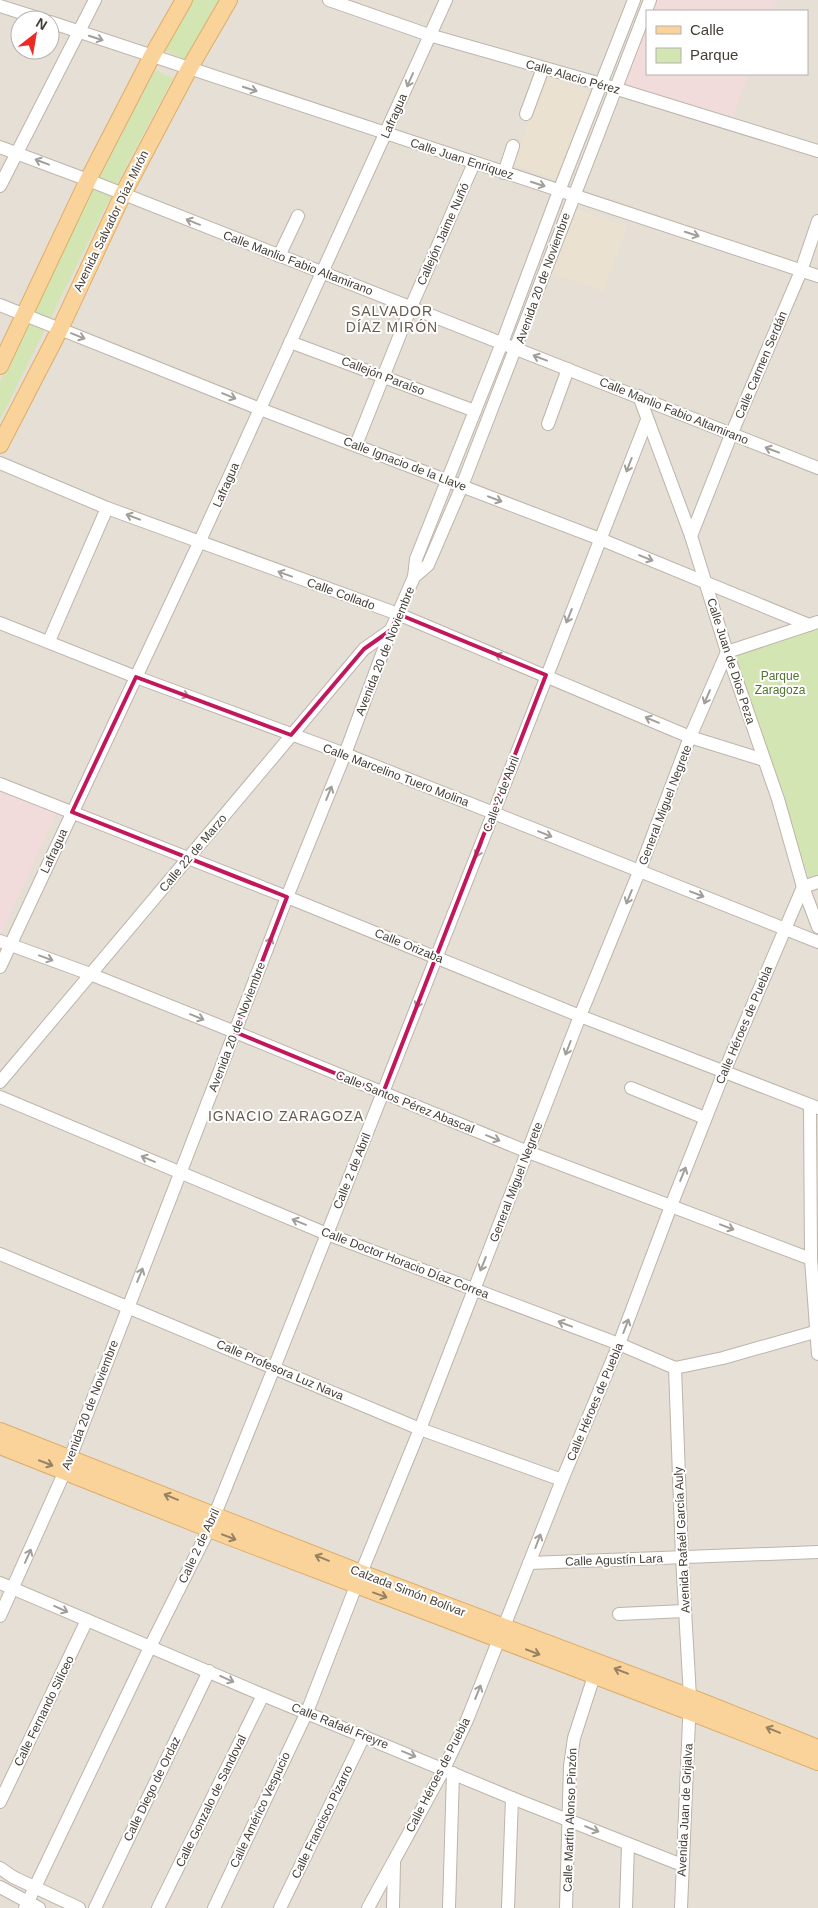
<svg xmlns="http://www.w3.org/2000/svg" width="818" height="1908" font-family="Arial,sans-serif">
<rect width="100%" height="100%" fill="#f2eee7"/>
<path fill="#e6dfd5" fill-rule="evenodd" d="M 0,0 L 818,0 L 818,1908 L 0,1908 ZM 647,11 L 807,11 L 807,74 L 647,74 ZM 20,20 L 50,20 L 50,50 L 20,50 Z"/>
<g fill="#ebe1d1">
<polygon points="546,75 591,92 558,181 513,164"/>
<polygon points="577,209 627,227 603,291 551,274"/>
</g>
<g fill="#f2dbdb">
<polygon points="653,0 777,0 773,11 648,11"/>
<polygon points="647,15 647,74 749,74 733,116 618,88"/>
<polygon points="0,792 57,813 1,934 0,933"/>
</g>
<g fill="#d3e5b2">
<polygon points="193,0 219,0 185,59 163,50"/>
<polygon points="155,70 173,78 119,180 0,420 0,382 91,187 102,173"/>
<polygon points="818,626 818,875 809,878 730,658"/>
</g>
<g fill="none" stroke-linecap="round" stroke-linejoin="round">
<defs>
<g id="minor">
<polyline points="329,0 429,35 601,84 818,151"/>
<polyline points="0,6 44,20"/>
<polyline points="50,22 818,276"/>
<polyline points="526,114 543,68"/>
<polyline points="0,147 88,180 818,468"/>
<polyline points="504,173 513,146"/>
<polyline points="0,186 95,0"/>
<polyline points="279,256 298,216"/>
<polyline points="0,305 260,409 600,539 809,625"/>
<polyline points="290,342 475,411"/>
<polyline points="639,396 691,536 727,652 778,799 803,887 818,927"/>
<polyline points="548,424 568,369"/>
<polyline points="356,445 411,307 474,163"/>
<polyline points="0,463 107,508 398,614 690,737 764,760"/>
<polyline points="691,536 731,435 801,271 818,221"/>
<polyline points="414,577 428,565 462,486 650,0"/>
<polyline points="0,623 136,677 345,754 818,942"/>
<polyline points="49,641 107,508"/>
<polyline points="0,784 287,897 580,1016 818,1108"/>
<polyline points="0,941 90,974 235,1032 528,1152 811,1259"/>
<polyline points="0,967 199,543 446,0"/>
<polyline points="0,1082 364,649 391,630"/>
<polyline points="631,1088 705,1118"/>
<polyline points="0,1097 327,1234 619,1344 675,1368 723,1358 818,1331"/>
<polyline points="810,1105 811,1259 818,1354"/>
<polyline points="0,1254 420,1429 562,1480"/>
<polyline points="675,1368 682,1557 690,1697 681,1908"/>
<polyline points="529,1563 818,1552"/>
<polyline points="0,1583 263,1695 512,1798 682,1865"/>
<polyline points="619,1614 685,1611"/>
<polyline points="0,1616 65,1471 287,897 345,754 391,630 414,577 416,559 502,343 559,191 634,0"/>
<polyline points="0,1802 87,1620"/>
<polyline points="0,1868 13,1877 79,1908"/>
<polyline points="0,1887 39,1908"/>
<polyline points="25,1908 151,1645 209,1529 274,1368 493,814 647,420"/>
<polyline points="95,1908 209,1671"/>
<polyline points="158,1908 263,1695"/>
<polyline points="214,1908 307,1712 361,1573 420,1429 580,1016 639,872 690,737 727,652 818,622"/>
<polyline points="280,1908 364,1736"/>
<polyline points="368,1908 444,1769 467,1720 562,1480 619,1344 671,1206 724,1072 803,887 818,882"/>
<polyline points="393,1908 394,1863"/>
<polyline points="449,1908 453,1773"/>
<polyline points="508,1908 512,1798"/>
<polyline points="566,1908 570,1766 574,1738 594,1676"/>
<polyline points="626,1908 628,1844"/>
</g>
<g id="major">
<polyline points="0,366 88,180 152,56 184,0"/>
<polyline points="0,445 60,329 123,194 189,69 229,0"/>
<polyline points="0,1431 361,1573 690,1697 818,1748"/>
<polyline points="0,1446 209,1529 690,1712 818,1762"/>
</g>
</defs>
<use href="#minor" stroke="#bdb4aa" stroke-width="14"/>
<use href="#major" stroke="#ddae6a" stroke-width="18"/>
<use href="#minor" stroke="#fff" stroke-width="12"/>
<use href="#major" stroke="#f9d39a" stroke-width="16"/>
</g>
<defs><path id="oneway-shaft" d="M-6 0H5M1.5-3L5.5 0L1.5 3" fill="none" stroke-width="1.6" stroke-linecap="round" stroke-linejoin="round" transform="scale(1.25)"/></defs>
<g stroke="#a29e9a">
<use href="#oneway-shaft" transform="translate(96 38) rotate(18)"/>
<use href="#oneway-shaft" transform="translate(410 80) rotate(114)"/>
<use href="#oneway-shaft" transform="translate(250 89) rotate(18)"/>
<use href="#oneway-shaft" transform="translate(42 162) rotate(-159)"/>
<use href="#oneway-shaft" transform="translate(538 184) rotate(18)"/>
<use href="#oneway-shaft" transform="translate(193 222) rotate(-158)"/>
<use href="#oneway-shaft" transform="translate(692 234) rotate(18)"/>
<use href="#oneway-shaft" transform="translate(78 336) rotate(22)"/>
<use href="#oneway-shaft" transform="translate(540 358) rotate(-159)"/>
<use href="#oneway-shaft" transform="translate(229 396) rotate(22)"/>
<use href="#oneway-shaft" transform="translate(772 450) rotate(-159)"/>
<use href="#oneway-shaft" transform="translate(629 465) rotate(111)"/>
<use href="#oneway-shaft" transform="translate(495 499) rotate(21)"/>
<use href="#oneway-shaft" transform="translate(133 517) rotate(-159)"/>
<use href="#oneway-shaft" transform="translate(646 558) rotate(22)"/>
<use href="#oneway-shaft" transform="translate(285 574) rotate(-160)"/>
<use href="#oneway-shaft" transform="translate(569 616) rotate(112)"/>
<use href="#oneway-shaft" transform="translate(502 657) rotate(-158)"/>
<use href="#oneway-shaft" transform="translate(182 694) rotate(21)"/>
<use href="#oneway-shaft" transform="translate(707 697) rotate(113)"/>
<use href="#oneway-shaft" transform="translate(652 720) rotate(-157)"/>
<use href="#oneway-shaft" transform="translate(329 793) rotate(-68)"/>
<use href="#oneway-shaft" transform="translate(545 834) rotate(22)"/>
<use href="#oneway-shaft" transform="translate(479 850) rotate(112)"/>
<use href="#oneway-shaft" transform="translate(697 894) rotate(21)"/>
<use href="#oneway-shaft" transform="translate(629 897) rotate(112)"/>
<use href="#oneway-shaft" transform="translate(269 944) rotate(-69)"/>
<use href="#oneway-shaft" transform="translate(46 958) rotate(20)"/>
<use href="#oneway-shaft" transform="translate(419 1001) rotate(112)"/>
<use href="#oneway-shaft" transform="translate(197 1017) rotate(22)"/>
<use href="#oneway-shaft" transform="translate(568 1048) rotate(111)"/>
<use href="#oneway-shaft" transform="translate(493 1138) rotate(22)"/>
<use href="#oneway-shaft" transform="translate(148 1159) rotate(-157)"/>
<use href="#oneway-shaft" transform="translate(683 1174) rotate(-68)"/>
<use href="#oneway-shaft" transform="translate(299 1222) rotate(-158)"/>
<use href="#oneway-shaft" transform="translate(727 1227) rotate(21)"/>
<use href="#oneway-shaft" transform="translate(483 1264) rotate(112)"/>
<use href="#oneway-shaft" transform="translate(140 1275) rotate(-68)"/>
<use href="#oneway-shaft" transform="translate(565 1324) rotate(-159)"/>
<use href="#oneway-shaft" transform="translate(626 1326) rotate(-69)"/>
<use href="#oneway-shaft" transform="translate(538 1541) rotate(-69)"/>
<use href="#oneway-shaft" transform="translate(28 1556) rotate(-66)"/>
<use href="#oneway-shaft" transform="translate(61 1609) rotate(24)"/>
<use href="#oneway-shaft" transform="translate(227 1679) rotate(24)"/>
<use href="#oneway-shaft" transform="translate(478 1692) rotate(-68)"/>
<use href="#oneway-shaft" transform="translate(409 1754) rotate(22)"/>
<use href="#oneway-shaft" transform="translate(592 1829) rotate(22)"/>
</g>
<g stroke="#968163">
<use href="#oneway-shaft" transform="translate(46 1463) rotate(21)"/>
<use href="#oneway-shaft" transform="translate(171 1497) rotate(-158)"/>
<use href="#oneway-shaft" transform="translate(229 1537) rotate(21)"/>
<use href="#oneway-shaft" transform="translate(322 1558) rotate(-158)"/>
<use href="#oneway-shaft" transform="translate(380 1595) rotate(20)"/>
<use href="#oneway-shaft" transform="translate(533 1652) rotate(21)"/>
<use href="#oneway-shaft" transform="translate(621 1671) rotate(-159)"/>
<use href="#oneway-shaft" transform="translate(773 1730) rotate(-158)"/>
</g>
<path fill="none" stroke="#c2185b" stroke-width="4" stroke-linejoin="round" d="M 398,614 L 546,675 L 383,1093 L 235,1032 L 287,897 L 72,812 L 136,677 L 291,735 L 364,649 L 391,630 Z"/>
<g text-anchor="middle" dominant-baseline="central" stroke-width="4" stroke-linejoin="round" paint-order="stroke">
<g font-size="12" fill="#453e36" stroke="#fff">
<text transform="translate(573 77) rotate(16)">Calle Alacio Pérez</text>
<text transform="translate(394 116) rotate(-66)">Lafragua</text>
<text transform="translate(462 159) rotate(18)">Calle Juan Enríquez</text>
<text transform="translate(111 221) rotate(-64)">Avenida Salvador Díaz Mirón</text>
<text transform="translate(443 234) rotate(-66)">Callejón Jaime Nuñó</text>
<text transform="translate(298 263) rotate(21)">Calle Manlio Fabio Altamirano</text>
<text transform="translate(543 278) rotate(-70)">Avenida 20 de Noviembre</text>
<text transform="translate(761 365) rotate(-67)">Calle Carmen Serdán</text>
<text transform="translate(383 376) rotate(21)">Callejón Paraíso</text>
<text transform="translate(674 411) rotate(22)">Calle Manlio Fabio Altamirano</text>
<text transform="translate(405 464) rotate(21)">Calle Ignacio de la Llave</text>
<text transform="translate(226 485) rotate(-66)">Lafragua</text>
<text transform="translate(341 594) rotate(20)">Calle Collado</text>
<text transform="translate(385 651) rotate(-68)">Avenida 20 de Noviembre</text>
<text transform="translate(731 661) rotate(72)">Calle Juan de Dios Peza</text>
<text transform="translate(396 775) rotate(21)">Calle Marcelino Tuero Molina</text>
<text transform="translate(501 794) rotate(-69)">Calle 2 de Abril</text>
<text transform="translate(665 805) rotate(-69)">General Miguel Negrete</text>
<text transform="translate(54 851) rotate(-65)">Lafragua</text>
<text transform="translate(193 853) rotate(-50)">Calle 22 de Marzo</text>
<text transform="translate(409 946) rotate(22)">Calle Orizaba</text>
<text transform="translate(744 1025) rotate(-67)">Calle Héroes de Puebla</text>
<text transform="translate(237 1027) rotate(-69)">Avenida 20 de Noviembre</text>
<text transform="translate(405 1102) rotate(22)">Calle Santos Pérez Abascal</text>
<text transform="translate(352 1171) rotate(-68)">Calle 2 de Abril</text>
<text transform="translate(516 1182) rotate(-69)">General Miguel Negrete</text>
<text transform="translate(405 1263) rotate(21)">Calle Doctor Horacio Díaz Correa</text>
<text transform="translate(280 1370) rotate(23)">Calle Profesora Luz Nava</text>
<text transform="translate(595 1402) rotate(-67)">Calle Héroes de Puebla</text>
<text transform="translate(90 1405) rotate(-69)">Avenida 20 de Noviembre</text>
<text transform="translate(682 1540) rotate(-93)">Avenida Rafaél García Auly</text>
<text transform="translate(199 1546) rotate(-65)">Calle 2 de Abril</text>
<text transform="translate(614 1560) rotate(-2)">Calle Agustín Lara</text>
<text transform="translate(408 1591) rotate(21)">Calzada Simón Bolívar</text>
<text transform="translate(44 1711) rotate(-64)">Calle Fernando Silíceo</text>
<text transform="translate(340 1726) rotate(22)">Calle Rafaél Freyre</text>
<text transform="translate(438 1775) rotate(-63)">Calle Héroes de Puebla</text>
<text transform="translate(152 1789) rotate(-64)">Calle Diego de Ordaz</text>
<text transform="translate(211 1801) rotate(-64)">Calle Gonzalo de Sandoval</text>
<text transform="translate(260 1810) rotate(-65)">Calle Américo Vespucio</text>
<text transform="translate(685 1810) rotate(-87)">Avenida Juan de Grijalva</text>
<text transform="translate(570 1820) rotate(-88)">Calle Martín Alonso Pinzón</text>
<text transform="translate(322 1822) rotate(-64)">Calle Francisco Pizarro</text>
</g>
<g font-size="12" fill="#4f742d" stroke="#fff">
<text x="780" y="676">Parque<tspan x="780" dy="14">Zaragoza</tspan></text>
</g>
<g font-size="14" letter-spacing="1" fill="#675a4e" stroke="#fff">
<text x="392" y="311">SALVADOR<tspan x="392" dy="16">DÍAZ MIRÓN</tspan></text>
<text x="286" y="1116">IGNACIO ZARAGOZA</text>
</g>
</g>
<rect x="646" y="10" width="162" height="65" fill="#ffffff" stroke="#b5b2af"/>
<rect x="656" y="26" width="25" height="8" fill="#f9d39a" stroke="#b5b2af"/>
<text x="690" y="35" font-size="15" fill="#453e36">Calle</text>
<rect x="656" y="48" width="25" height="15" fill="#d3e5b2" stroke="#b5b2af"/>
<text x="690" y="60" font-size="15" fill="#453e36">Parque</text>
<g transform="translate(35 35) rotate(31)"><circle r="24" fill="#ffffff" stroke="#b5b2af"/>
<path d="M0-4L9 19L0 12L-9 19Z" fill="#ee2b22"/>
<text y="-8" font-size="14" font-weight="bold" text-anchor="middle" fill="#453e36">N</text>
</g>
</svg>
